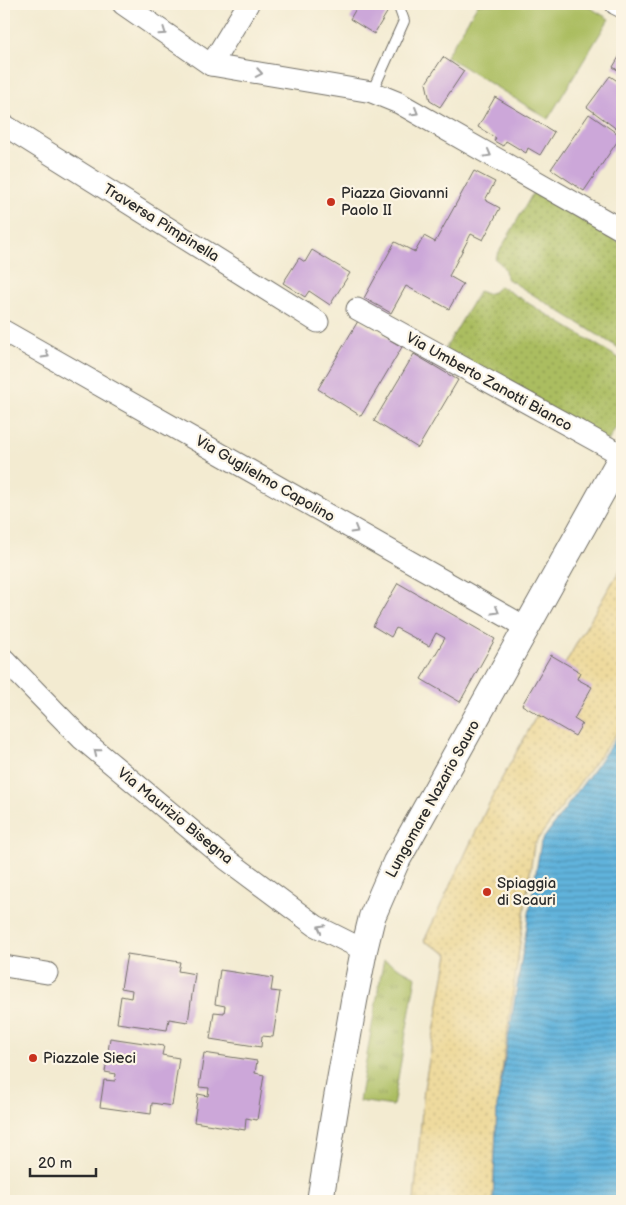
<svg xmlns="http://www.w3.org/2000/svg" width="626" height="1205" font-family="'Balsamiq Sans',sans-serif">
<defs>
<pattern id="grass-dots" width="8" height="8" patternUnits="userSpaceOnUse" patternTransform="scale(1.25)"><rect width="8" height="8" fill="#abbd60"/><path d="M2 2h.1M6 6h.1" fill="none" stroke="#8b9a4f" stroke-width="1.8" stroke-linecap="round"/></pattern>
<pattern id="sand-dots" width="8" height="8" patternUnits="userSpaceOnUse" patternTransform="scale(1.25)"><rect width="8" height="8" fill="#eeda9e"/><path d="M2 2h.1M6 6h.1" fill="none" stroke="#cb8" stroke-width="1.8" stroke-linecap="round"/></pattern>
<pattern id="park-tufts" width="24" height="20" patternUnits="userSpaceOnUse" patternTransform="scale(1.25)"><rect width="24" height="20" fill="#abbd60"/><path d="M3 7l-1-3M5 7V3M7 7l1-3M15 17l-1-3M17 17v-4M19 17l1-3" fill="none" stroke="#8b9a4f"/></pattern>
<pattern id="water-rules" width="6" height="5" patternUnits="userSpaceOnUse" patternTransform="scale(1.25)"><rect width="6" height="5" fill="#60b3dc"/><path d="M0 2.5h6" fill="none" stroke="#4f92b3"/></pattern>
</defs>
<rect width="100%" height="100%" fill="#fcf5e5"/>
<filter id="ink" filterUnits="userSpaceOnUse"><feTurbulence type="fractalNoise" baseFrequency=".02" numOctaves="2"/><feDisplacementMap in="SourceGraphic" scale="10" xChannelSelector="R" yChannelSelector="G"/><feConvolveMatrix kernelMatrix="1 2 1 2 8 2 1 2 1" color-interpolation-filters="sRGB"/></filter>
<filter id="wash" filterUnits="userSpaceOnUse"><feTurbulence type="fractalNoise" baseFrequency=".0096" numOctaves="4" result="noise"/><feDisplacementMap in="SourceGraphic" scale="20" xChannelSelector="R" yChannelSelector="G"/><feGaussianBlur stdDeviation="1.12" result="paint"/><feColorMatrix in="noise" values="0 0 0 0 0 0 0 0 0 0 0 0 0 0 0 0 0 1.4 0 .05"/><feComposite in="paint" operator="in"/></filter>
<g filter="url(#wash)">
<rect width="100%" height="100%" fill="#f3ebd1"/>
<g fill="url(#grass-dots)" stroke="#6b7446">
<path d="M 534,191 L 622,244 L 622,350 L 506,278 C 506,269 503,265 495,259 Z"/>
<polygon points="500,286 622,360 622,416 608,442 444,351 479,291 486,294 493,292"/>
</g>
<polygon fill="url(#sand-dots)" stroke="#8c8264" points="622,566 622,726 534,844 497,1106 493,1201 414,1201 424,1088 448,954 424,941 495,791 579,639"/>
<polygon fill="url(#park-tufts)" stroke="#6b7446" points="384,960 416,977 393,1106 359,1101 381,974"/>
<polygon fill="#abbd60" stroke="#6b7446" points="478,4 584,4 609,19 548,119 446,56"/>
<polygon fill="url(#water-rules)" stroke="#466f84" points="622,730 622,1201 493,1201 497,1106 541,842"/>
<g id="blocks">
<g fill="#cca7d9">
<polygon points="356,4 377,4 388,11 374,34 350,19 358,5"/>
<polygon points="622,52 622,73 613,67"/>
<polygon points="443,57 464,71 440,107 430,101 426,83"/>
<polygon points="610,76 622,84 622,133 587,107"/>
<polygon points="495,97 554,132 540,155 528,148 526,153 506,141 503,146 494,141 496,138 478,127"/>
<polygon points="589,114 621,136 584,191 551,169"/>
<polygon points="474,171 495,182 485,200 500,208 483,240 471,234 449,276 463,284 449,309 406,286 391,313 364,298 395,242 415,252 424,236 435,242"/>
<polygon points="312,250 350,273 330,305 309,291 305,297 283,283 299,258 305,262"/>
<polygon points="358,321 402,347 361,416 318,389"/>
<polygon points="414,354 458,380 418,448 374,421"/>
<polygon points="398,583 495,639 460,702 421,679 445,638 436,633 429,646 396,628 391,637 373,626"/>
<polygon points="551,655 580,672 577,679 592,687 574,719 582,724 575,736 522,705"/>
<polygon points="127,954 180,962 178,971 195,974 188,1022 169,1019 167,1030 117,1023 121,996 131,998 132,990 121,988"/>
<polygon points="220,970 273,978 271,991 280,992 273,1037 262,1036 261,1047 210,1039 214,1012 224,1013 225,1006 215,1004"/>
<polygon points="110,1038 164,1046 162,1055 179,1058 172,1106 152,1103 151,1114 100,1107 104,1080 115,1081 116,1074 105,1072"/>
<polygon points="204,1053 257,1061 255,1073 264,1075 257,1120 246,1118 245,1130 194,1122 198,1094 208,1096 209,1088 199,1087"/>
</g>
</g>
</g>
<g filter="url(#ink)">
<use href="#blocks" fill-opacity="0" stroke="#716e65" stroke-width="1"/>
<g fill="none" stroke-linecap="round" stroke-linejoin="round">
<defs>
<polyline id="service" points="372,92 404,21 398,4"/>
<g id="minor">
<polyline points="123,4 211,65 372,92 399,103 622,230"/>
<polyline points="616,4 622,7"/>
<polyline points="211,65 248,4"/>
<polyline points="4,125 318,322"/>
<polyline points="357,309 622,455"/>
<polyline points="4,331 527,628"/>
<polyline points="4,659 82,739 226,859 316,926 364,950"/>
<polyline points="4,966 47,973"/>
</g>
<polyline id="tertiary" points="320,1201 334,1115 354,1001 364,950 372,917 396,862 622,456"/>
</defs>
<use href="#service" stroke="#716e65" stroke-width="12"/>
<use href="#minor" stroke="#716e65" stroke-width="23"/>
<use href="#tertiary" stroke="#716e65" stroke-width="28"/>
<use href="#service" stroke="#fff" stroke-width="10"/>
<use href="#minor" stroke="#fff" stroke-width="21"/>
<use href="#tertiary" stroke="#fff" stroke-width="26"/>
</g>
<defs><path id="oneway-chevron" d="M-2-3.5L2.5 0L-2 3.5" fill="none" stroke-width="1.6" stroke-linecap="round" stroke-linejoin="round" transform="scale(1.25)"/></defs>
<g stroke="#a0a0a0">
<use href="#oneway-chevron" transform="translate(163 32) rotate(35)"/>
<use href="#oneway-chevron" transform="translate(259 73) rotate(10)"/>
<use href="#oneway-chevron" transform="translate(415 112) rotate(30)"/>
<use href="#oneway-chevron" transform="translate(488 154) rotate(29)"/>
<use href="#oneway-chevron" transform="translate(46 355) rotate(30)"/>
<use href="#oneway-chevron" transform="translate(355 530) rotate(30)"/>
<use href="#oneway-chevron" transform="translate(496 611) rotate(30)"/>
<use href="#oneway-chevron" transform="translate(97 752) rotate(-141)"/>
<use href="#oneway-chevron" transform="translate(321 928) rotate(-152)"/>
</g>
</g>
<g fill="#c8321e" stroke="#fcf5e5" stroke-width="2">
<circle cx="331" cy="202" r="5"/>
<circle cx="487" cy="892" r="5"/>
<circle cx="33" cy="1058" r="5"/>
</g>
<g text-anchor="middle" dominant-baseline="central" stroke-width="4.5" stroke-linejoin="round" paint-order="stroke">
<g font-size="15" fill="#2b2b2b" stroke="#fcf5e5" text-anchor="start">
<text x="341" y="193">Piazza Giovanni<tspan x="341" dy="17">Paolo II</tspan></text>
<text x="497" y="883">Spiaggia<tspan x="497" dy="17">di Scauri</tspan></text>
<text x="43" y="1058">Piazzale Sieci</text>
</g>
<g font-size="15" fill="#2b2b2b" stroke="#fcf5e5">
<text transform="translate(161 223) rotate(32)">Traversa Pimpinella</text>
<text transform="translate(489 382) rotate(29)">Via Umberto Zanotti Bianco</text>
<text transform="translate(265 479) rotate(30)">Via Guglielmo Capolino</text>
<text transform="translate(433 799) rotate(-61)">Lungomare Nazario Sauro</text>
<text transform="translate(175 816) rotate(39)">Via Maurizio Bisegna</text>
</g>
</g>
<rect width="626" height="1205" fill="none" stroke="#fcf5e5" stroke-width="20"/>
<path d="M30 1168v8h66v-8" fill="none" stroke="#2b2b2b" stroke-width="2.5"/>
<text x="38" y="1168" font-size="15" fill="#2b2b2b" stroke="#fcf5e5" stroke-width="4" paint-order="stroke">20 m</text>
</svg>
